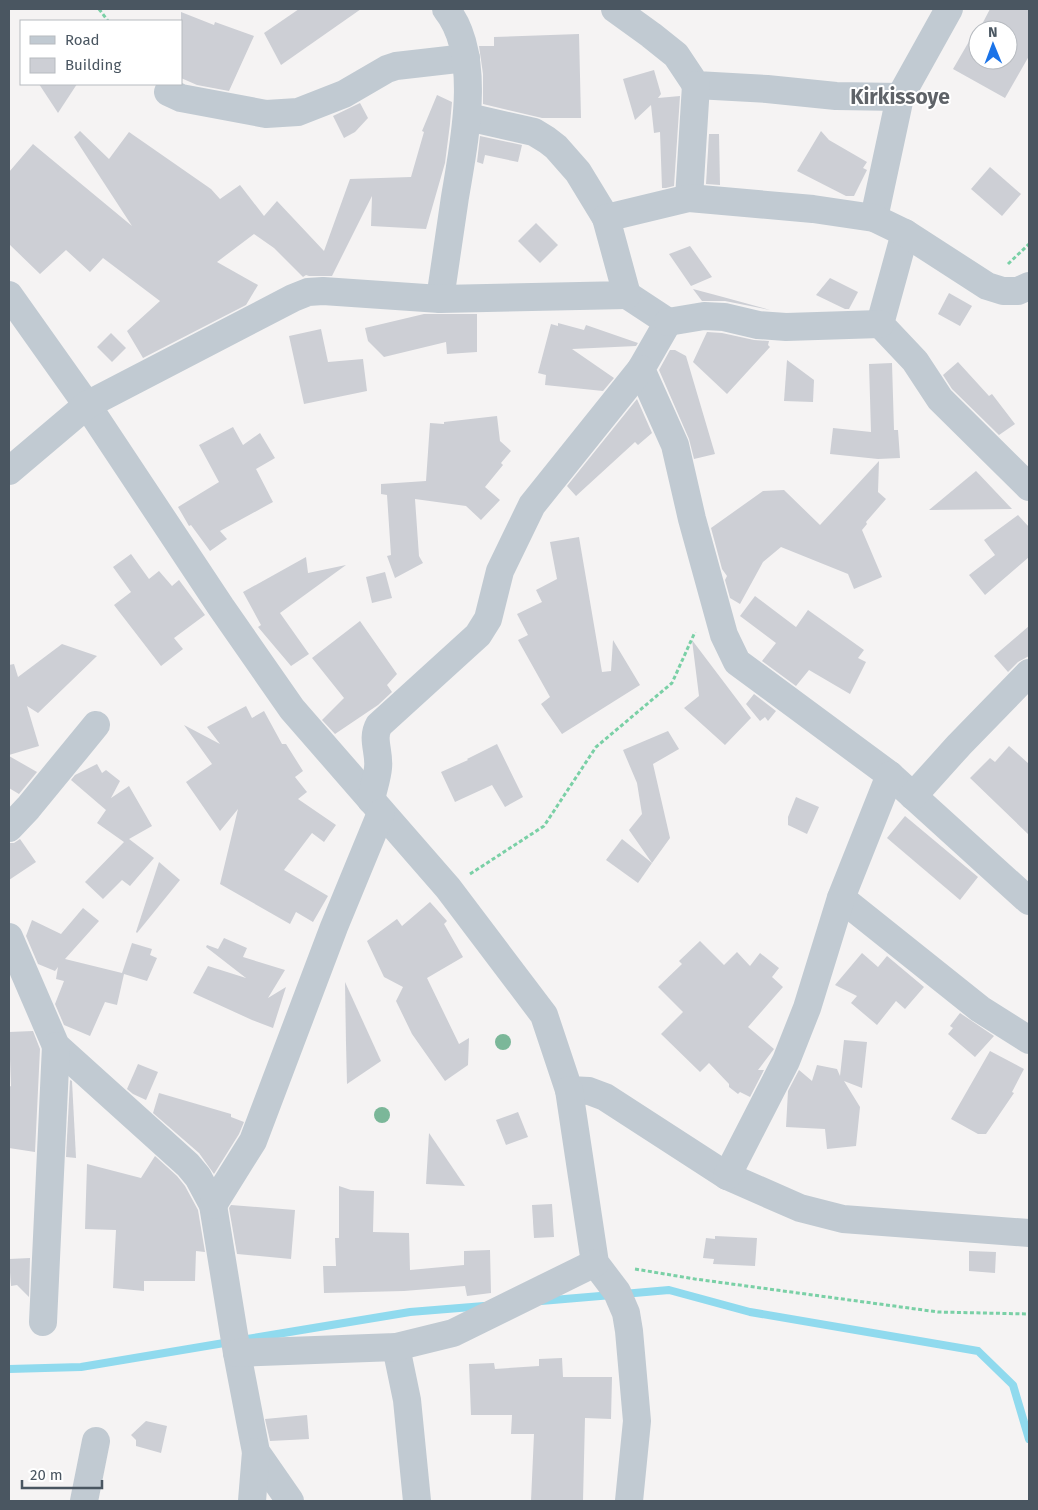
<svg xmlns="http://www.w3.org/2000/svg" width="1038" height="1510" font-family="'Fira Sans',sans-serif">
<rect width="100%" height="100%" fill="#f5f3f3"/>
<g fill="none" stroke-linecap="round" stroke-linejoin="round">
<g stroke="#90daee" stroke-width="8">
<polyline points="623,1294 669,1290 750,1312 978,1351 1013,1385 1029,1439"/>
<polyline points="541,1301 612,1295"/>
<polyline points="241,1340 410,1312 484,1306"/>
<polyline points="9,1369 81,1367 230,1342"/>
</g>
</g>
<g fill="#cdcfd5">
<polygon points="299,9 361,9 281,65 264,33"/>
<polygon points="990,9 1029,9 1029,56 1005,98 953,69 971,38 974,40 978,31 978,60 1008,60 1008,30 979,30"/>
<polygon points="181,12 214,25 215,22 254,36 229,91 197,85 181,78"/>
<polygon points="579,34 581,118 542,118 483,104 483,74 479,46 494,46 494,37"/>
<polygon points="654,70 661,94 658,98 680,96 674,186 666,188 662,188 660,132 654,133 651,105 635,120 623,79"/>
<polygon points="39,84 77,84 58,113"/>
<polygon points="437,95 452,102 450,124 445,163 426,229 371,226 372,196 332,276 309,276 306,275 303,277 274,248 254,234 217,262 258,285 246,305 143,358 127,331 160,301 103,258 90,272 66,250 40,274 9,244 9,172 33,144 132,226 74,137 80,131 109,159 129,132 211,189 220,199 240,185 264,216 277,201 324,251 350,179 411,177 424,132 422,131"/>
<polygon points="360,103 368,118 355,132 344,138 333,116"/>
<polygon points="821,131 829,140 867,162 863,168 867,170 854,196 846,196 797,171"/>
<polygon points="709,134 719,134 720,185 706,184"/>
<polygon points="480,136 522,145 518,162 485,155 483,164 477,162"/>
<polygon points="990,167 1021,194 1002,216 971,189"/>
<polygon points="536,223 558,245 540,263 518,241"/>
<polygon points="690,246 712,277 691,286 669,254"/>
<polygon points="830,278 858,292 849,309 845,309 816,295"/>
<polygon points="693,289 723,297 770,310 725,301 702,301"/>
<polygon points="949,293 972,306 960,326 938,314"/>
<polygon points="424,314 477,314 477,352 447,354 446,342 384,357 368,341 365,328"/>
<polygon points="558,323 584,330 586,325 638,343 636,346 572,349 614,378 603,391 545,385 546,375 538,373 551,324 558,326"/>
<polygon points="321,329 328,362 363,359 367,391 304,404 289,336"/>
<polygon points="707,332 722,333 754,340 769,341 768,345 770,347 727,394 693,362"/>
<polygon points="111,333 126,348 112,362 97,347"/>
<polygon points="670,350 675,350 686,356 715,454 694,459 689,439 659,370"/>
<polygon points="787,360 814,380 813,402 784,401"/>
<polygon points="958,362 989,396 992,394 1015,424 999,435 952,389 943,375"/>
<polygon points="892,363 894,430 898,430 900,458 878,459 830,454 833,428 871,432 869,364"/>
<polygon points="637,399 652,433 638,445 635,442 576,496 567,486"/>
<polygon points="497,416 500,441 511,451 501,463 503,465 485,487 500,500 481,520 466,506 415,499 419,556 423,563 395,578 387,556 391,555 387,495 381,494 381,484 426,481 430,423 444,424 444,422"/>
<polygon points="233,427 243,445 260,433 275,458 256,469 273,502 220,531 227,539 210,551 191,525 189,526 178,507 219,482 199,445"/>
<polygon points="879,461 878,492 886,499 866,522 867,524 862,530 882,577 854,589 848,574 781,547 763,562 740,604 730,598 725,580 727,576 722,569 711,528 763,491 784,490 820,525"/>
<polygon points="976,471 1012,509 929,510"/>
<polygon points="1018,515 1029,527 1029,557 985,595 969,575 995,555 984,540"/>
<polygon points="579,537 602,672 611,671 613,640 640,685 562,734 541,704 550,697 518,640 528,635 517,614 542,602 536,590 557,579 550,542"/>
<polygon points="131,554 149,579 159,571 172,586 179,580 205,615 174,638 183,649 161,666 114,605 131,592 113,567"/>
<polygon points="306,557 308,573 346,565 280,613 309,654 291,666 258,627 261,625 243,592"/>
<polygon points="385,572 392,598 372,603 366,577"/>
<polygon points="755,596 796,627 808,610 864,650 858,658 866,662 850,694 809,670 796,686 762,661 776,643 740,616"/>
<polygon points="360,621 397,674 387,685 392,692 378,705 335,734 322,720 344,698 312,658"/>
<polygon points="1029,626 1029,656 1018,662 1008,672 994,656"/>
<polygon points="692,640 751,718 725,745 684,708 699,696"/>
<polygon points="62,644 97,656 38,713 27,706 39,746 9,755 9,665 14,664 18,677"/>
<polygon points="754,694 776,711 768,721 765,717 760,721 746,704"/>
<polygon points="246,706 252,718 264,711 282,744 286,744 303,771 295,777 307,792 298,799 336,825 324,842 312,833 284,870 328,896 313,922 296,912 290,924 220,884 238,809 220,831 186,782 212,764 184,725 220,744 207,727"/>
<polygon points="668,731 679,749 653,764 670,838 652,863 629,830 642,814 637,783 623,750"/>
<polygon points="497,744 523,797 505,807 492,785 455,802 441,772 468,760 467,759"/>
<polygon points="1009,746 1029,764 1029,835 970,778 990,758 995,762"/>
<polygon points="9,756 37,772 19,794 9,788"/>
<polygon points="97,764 102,773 106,770 120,781 111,798 129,786 152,826 129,839 154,858 130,886 122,880 103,899 85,882 124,842 97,823 106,810 71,780 75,775"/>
<polygon points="796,797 819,807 807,834 788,825 788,817"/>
<polygon points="905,816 978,877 960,900 887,838"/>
<polygon points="20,839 36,862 9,880 9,843 14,843"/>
<polygon points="622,839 652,863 638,883 606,860"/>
<polygon points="159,862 180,880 137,933 136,932"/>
<polygon points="430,902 447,921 444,924 463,957 427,978 459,1044 469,1038 468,1065 445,1081 412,1034 396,1001 403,987 384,977 367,941 397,919 402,926"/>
<polygon points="83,908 99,921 65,959 122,973 132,943 152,949 150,955 157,958 147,981 124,974 117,1005 105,1002 90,1036 64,1025 55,1004 64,981 56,979 58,967 55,971 38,964 26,936 32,920 61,934"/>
<polygon points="224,938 247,948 243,957 285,970 268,998 286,987 273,1028 252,1020 193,993 208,966 246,978 206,947 207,945 218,949"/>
<polygon points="700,941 724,965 737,952 750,966 760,953 779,968 772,977 783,987 748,1027 774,1049 758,1070 764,1070 750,1097 740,1092 738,1094 729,1087 729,1084 709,1063 700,1072 661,1034 683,1012 658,987 682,964 679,961"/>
<polygon points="862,953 878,967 887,956 924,987 905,1009 896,1001 877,1025 851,1003 857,996 835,985"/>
<polygon points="345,982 381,1061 347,1084 346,1043"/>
<polygon points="960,1013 994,1036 975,1057 948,1034 953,1028 950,1026"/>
<polygon points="33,1031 40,1049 35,1152 9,1148 9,1087 11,1086 9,1032"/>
<polygon points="844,1040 867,1042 862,1088 844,1081 860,1107 856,1146 827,1149 825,1129 786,1127 788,1091 799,1070 812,1081 817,1065 837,1069 840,1076"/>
<polygon points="990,1051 1024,1069 1012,1092 1014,1093 986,1134 978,1134 951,1119"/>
<polygon points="138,1064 158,1072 146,1100 133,1094 127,1089"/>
<polygon points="70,1080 72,1081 76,1158 66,1157"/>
<polygon points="159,1093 231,1114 231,1117 244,1122 239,1134 214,1174 199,1153 153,1113"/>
<polygon points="518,1112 528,1137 506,1145 496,1120"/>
<polygon points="429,1133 465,1186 426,1184"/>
<polygon points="155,1156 177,1176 185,1186 198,1210 205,1252 196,1251 195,1281 144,1281 144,1291 113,1288 116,1230 85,1229 87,1164 141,1178"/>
<polygon points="339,1186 351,1190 374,1191 373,1232 409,1233 410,1270 464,1265 464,1251 490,1250 491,1293 467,1296 465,1286 404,1291 324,1293 323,1266 336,1266 335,1238 339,1238"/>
<polygon points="552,1204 554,1237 534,1238 532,1205"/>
<polygon points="231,1205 295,1210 291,1259 237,1254 229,1208"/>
<polygon points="715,1236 757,1238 755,1266 713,1264 714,1259 703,1258 706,1238 715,1239"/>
<polygon points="969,1251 996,1252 995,1273 969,1271"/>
<polygon points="30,1258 29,1297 17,1285 11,1286 9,1259"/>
<polygon points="562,1358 563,1377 612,1377 611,1419 585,1418 583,1501 531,1501 534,1434 511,1434 512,1415 471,1415 469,1364 494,1363 495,1369 539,1366 539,1359"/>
<polygon points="307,1415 309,1439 270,1441 265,1419"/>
<polygon points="146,1421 167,1426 161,1453 136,1446 136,1440 131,1435"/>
</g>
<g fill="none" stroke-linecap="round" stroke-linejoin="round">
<g stroke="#7ad0a6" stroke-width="3" stroke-dasharray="4 2.5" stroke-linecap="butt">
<polyline points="99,9 108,21"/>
<polyline points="1008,264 1029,244"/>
<polyline points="470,874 544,826 596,747 672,683 695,632"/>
<polyline points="635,1269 695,1279 938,1312 1029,1314"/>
</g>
<g stroke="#c1cad2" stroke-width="28">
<polyline points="615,9 651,35 676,55 696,85 767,89 836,96 900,97 874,218"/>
<polyline points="168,92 181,98 266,114 298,112 344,94 387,69 396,66 466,58"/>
<polyline points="900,97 949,9"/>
<polyline points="468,117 534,132 547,140 556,147 578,172 606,218"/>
<polyline points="689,198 696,85"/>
<polyline points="905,233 880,324 915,361 940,399 1029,487"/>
<polyline points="9,295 87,405 221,607 292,709 448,888 544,1015 569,1090 589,1091 605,1097 727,1176 800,1208 843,1219 1029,1233"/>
<polyline points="627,295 668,322 641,369 675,445 692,519 724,635 737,662 890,775 1029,901"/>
<path d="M 440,299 C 445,265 450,231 455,197 C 464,143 483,55 446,9"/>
<polyline points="668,322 704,316 724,317 758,325 786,327 880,324"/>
<polyline points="9,471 87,405 293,298 308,292 323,291 440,299 627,295 606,218 689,198 813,209 874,218 905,233 987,286 1003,291 1018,291 1029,286"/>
<polyline points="913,796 959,745 1029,673"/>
<path d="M 371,800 C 373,789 377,779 378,768 C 380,752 371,739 379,725 L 478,635 L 488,619 L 500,571 L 532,505 L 641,369"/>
<polyline points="9,828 28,808 96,725"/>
<polyline points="841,898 980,1009 1029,1040"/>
<polyline points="9,937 56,1046 188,1165 198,1177 213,1205 237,1353 256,1452 290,1501"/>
<polyline points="569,1090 595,1263 617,1292 626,1313 629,1331 637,1421 629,1501"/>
<polyline points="727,1176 786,1061 807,1008 841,898 890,775"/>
<polyline points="213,1205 253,1141 334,927 381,813"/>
<polyline points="43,1322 56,1046"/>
<polyline points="396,1347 407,1400 417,1501"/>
<polyline points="237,1353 396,1347 453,1333 595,1263"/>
<polyline points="84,1501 96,1441"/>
<polyline points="252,1501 256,1452"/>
</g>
</g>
<g fill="#7bb799">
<circle cx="503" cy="1042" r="8"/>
<circle cx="382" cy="1115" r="8"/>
</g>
<g text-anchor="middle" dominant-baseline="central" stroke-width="4" stroke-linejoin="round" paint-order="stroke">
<g font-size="21" font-weight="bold" fill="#5f6368" stroke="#fff">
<text x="900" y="97">Kirkissoye</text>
</g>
</g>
<rect width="1038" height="1510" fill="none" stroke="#4a5661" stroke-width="20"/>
<rect x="20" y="20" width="162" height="65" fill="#ffffff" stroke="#b7bbc0"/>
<rect x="30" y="36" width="25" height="8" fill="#c1cad2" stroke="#b7bbc0"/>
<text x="65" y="45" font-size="15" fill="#4a5661">Road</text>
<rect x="30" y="58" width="25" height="15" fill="#cdcfd5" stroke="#b7bbc0"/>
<text x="65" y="70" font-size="15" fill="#4a5661">Building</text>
<g transform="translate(993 45) rotate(359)"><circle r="24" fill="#ffffff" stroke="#b7bbc0"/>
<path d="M0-4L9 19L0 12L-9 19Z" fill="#1a73e8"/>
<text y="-8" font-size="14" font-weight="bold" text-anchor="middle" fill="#4a5661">N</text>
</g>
<path d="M22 1480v8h80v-8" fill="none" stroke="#4a5661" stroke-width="2.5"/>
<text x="30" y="1480" font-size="15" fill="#4a5661" stroke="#ffffff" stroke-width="4" paint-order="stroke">20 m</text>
</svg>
